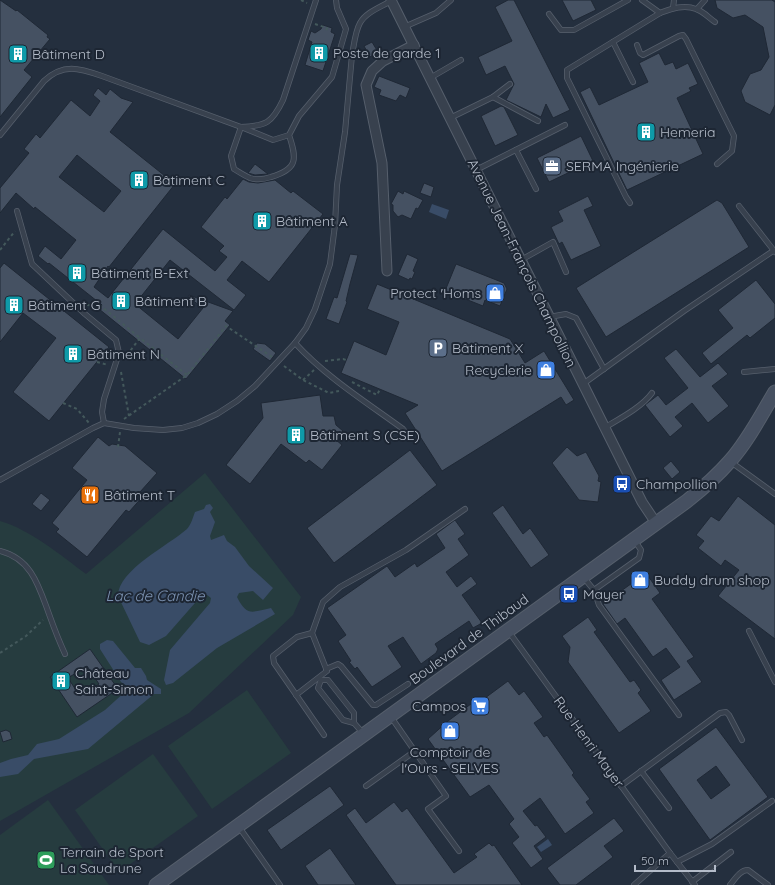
<svg xmlns="http://www.w3.org/2000/svg" width="775" height="885" font-family="Quicksand,sans-serif">
<rect width="100%" height="100%" fill="#242f3e"/>
<g fill="#263c3f">
<path d="M 205,473 L 301,597 L 293,615 L 189,713 L 0,821 L 0,521 C 29,529 62,556 86,574 Z"/>
<polygon points="247,690 291,753 212,809 168,746"/>
<polygon points="153,754 198,816 119,872 75,810"/>
<polygon points="48,800 109,885 0,885 0,835"/>
</g>
<g fill="#394c67">
<polygon points="432,204 449,210 446,219 429,212"/>
<path d="M 210,504 L 213,508 L 210,512 L 215,522 L 210,536 L 211,540 L 224,535 L 227,541 L 235,547 L 249,566 L 273,588 L 263,600 L 253,591 L 239,593 L 237,597 C 247,617 252,612 271,608 L 275,614 L 217,648 L 173,683 L 166,685 L 164,680 L 170,650 L 210,603 L 211,598 L 207,595 L 202,595 L 166,636 L 149,645 L 140,642 L 118,596 C 118,570 169,545 187,529 C 191,525 193,517 195,512 L 204,509 L 206,505 Z"/>
<polygon points="107,640 113,641 135,668 141,668 146,676 147,680 161,689 161,694 154,694 88,749 34,759 18,774 0,777 0,763 11,759 28,755 37,744 59,739 105,710 126,691 127,686 121,682 100,649 100,644"/>
<polygon points="548,839 552,845 541,852 537,847"/>
</g>
<g fill="#455162" stroke="#1f2835" fill-rule="evenodd">
<polygon points="0,0 16,11 17,10 48,35 47,37 50,39 24,70 32,77 0,117"/>
<polygon points="508,0 514,0 570,110 553,118 546,104 541,117 506,100 514,84 505,66 486,75 478,57 512,41 495,7"/>
<polygon points="562,0 591,0 596,10 573,21"/>
<polygon points="715,0 772,0 775,2 775,105 770,115 745,102 741,91 750,74 761,70 769,57 763,27 745,15 733,18 717,8"/>
<polygon points="323,25 332,28 331,32 335,34 323,71 305,65 312,42 308,40 311,31 315,33 321,29"/>
<polygon points="372,42 378,52 370,57 364,46"/>
<polygon points="659,53 665,65 673,62 676,69 688,63 698,84 689,88 691,91 677,98 703,154 627,190 580,92 590,87 599,105 648,82 639,63"/>
<polygon points="379,76 410,88 406,98 400,95 396,101 379,95 381,90 374,87"/>
<path d="M 98,88 L 106,95 L 110,89 L 121,98 L 133,102 L 110,132 L 175,184 L 109,267 L 108,266 L 94,287 L 108,298 L 163,229 L 215,271 L 227,257 L 219,251 L 224,246 L 201,227 L 225,197 L 227,199 L 243,179 L 249,182 L 258,183 L 275,180 L 291,193 L 293,191 L 323,214 L 269,282 L 242,261 L 227,280 L 246,295 L 234,310 L 170,260 L 135,304 L 178,339 L 203,308 L 188,297 L 189,295 L 233,311 L 225,321 L 230,325 L 186,379 L 99,309 L 102,305 L 49,263 L 48,264 L 38,256 L 45,246 L 61,259 L 76,240 L 35,207 L 34,209 L 16,193 L 0,213 L 0,188 L 29,153 L 24,149 L 36,134 L 40,138 L 71,100 L 90,116 L 100,101 L 93,95 ZM 77,155 L 121,191 L 104,212 L 59,177 Z"/>
<polygon points="501,106 504,107 518,135 495,146 481,116"/>
<polygon points="581,136 593,161 549,182 537,158"/>
<polygon points="255,164 268,174 255,175 248,173"/>
<polygon points="424,183 434,187 431,197 420,193"/>
<polygon points="398,191 403,194 404,191 423,200 418,209 416,208 411,219 402,215 398,217 393,211 393,205 391,204"/>
<polygon points="588,196 593,206 584,210 601,246 571,260 562,242 559,244 551,227 563,221 558,211"/>
<polygon points="717,200 722,203 749,247 606,337 576,288"/>
<polygon points="350,254 358,255 350,284 346,301 347,302 339,324 326,319 334,297 337,298"/>
<polygon points="407,254 418,259 413,271 415,272 412,279 410,278 409,280 398,275"/>
<polygon points="4,263 109,347 49,421 13,392 56,338 23,313 0,342 0,268"/>
<polygon points="456,264 504,283 507,289 500,306 485,300 483,306 445,291"/>
<polygon points="756,280 775,304 775,318 750,338 747,335 711,364 702,353 733,328 718,310"/>
<polygon points="377,284 510,339 525,363 544,351 574,400 566,405 561,397 442,471 405,413 418,405 341,373 354,341 386,355 399,322 367,309"/>
<polygon points="257,343 265,344 276,353 270,361 253,349"/>
<polygon points="676,349 700,377 718,363 728,374 712,386 729,406 708,423 692,403 675,417 683,426 670,437 645,405 658,395 666,405 688,388 664,358"/>
<polygon points="320,395 323,416 334,416 336,425 343,431 335,439 342,445 322,470 309,460 306,463 281,444 250,484 226,465 263,418 261,403"/>
<polygon points="98,437 109,446 112,444 125,446 157,473 140,492 144,495 129,512 126,510 87,557 56,532 59,529 52,523 87,480 72,468"/>
<polygon points="567,447 577,456 586,452 599,476 598,481 601,482 598,502 579,500 552,463"/>
<polygon points="410,450 437,485 334,563 307,528"/>
<polygon points="671,461 680,472 672,479 663,468"/>
<polygon points="41,493 50,500 41,511 32,504"/>
<polygon points="738,496 775,525 775,639 718,596 739,570 725,560 721,566 698,548 704,541 696,535 711,516 719,521"/>
<polygon points="503,505 523,534 530,528 549,555 531,568 492,513"/>
<polygon points="455,520 465,534 458,539 469,555 446,572 457,587 471,576 477,584 462,595 482,623 473,628 469,621 435,644 438,649 436,653 421,664 403,637 388,646 402,667 372,687 357,667 355,669 349,662 351,661 338,641 346,635 327,608 387,566 395,577 415,563 417,567 445,548 436,534"/>
<polygon points="646,573 660,593 652,599 694,657 687,661 702,682 674,700 661,680 680,667 666,648 653,657 625,618 617,624 603,604"/>
<polygon points="588,617 597,630 594,632 630,682 634,680 641,690 638,693 651,711 619,733 568,662 570,647 562,636"/>
<path d="M 90,649 L 118,689 L 77,717 L 50,677 ZM 87,666 L 99,684 L 80,696 L 68,678 Z"/>
<polygon points="508,681 519,695 524,691 543,717 534,723 544,737 547,735 574,773 572,775 590,799 586,802 594,813 565,834 540,798 523,811 535,826 537,825 546,837 534,846 543,859 531,868 512,843 519,837 509,824 514,819 489,785 470,797 428,739 448,721 479,698 481,701"/>
<path d="M 716,727 L 768,797 L 710,840 L 659,769 ZM 716,766 L 730,785 L 711,799 L 697,780 Z"/>
<polygon points="6,730 10,732 12,739 3,742 0,732"/>
<polygon points="330,786 344,805 281,850 267,830"/>
<polygon points="394,802 402,812 407,808 454,873 477,857 474,854 489,843 492,846 494,845 522,885 396,885 346,815 355,808 366,823"/>
<polygon points="614,818 624,831 604,846 613,857 576,885 560,885 547,868"/>
<polygon points="330,848 356,885 318,885 305,866"/>
</g>
<g fill="none" stroke-linecap="round" stroke-linejoin="round">
<defs>
<g id="lane">
<polyline points="642,0 660,13"/>
<polyline points="673,8 674,0"/>
<polyline points="697,9 705,0"/>
<polyline points="549,14 561,30 574,30 628,0"/>
<polyline points="404,27 436,13 451,0"/>
<polyline points="613,42 633,82"/>
<polyline points="637,45 640,53 643,55 679,36 683,35 686,39 734,136 732,151 717,164"/>
<polyline points="430,78 461,60"/>
<polyline points="493,97 538,121"/>
<polyline points="450,118 493,97 510,84"/>
<path d="M 0,135 L 44,81 C 63,63 79,68 102,76 L 241,127 C 266,126 272,123 283,100 L 316,0"/>
<path d="M 289,135 C 297,159 298,169 271,177 C 265,179 256,180 250,178 C 245,176 239,172 234,169 L 231,156 L 241,127 L 273,140 L 289,135 L 299,116 L 332,77 L 346,29 L 337,8 L 336,0"/>
<polyline points="516,150 536,189"/>
<polyline points="476,170 565,125"/>
<path d="M 630,203 L 626,197 L 567,78 L 567,70 L 660,13 C 671,9 684,4 696,9 C 703,11 709,18 715,22"/>
<polyline points="739,206 775,252"/>
<polyline points="17,211 32,264 85,314 116,340 119,353 104,399 102,412 104,423"/>
<polyline points="521,260 553,242 566,272"/>
<polyline points="549,317 566,314 576,318 604,369"/>
<path d="M 295,343 C 326,377 366,402 403,429 L 410,438"/>
<polyline points="744,372 775,369"/>
<polyline points="583,384 684,311 773,251"/>
<path d="M 604,428 C 619,419 642,407 652,393"/>
<polyline points="731,462 775,494"/>
<path d="M 0,480 L 93,428 L 104,423 L 134,428 L 163,430 L 182,428 L 198,423 L 217,414 L 237,401 L 255,386 L 295,343 L 306,328 L 315,309 L 330,264 L 335,225 L 337,185 L 345,132 L 352,55 C 354,45 355,32 360,23 C 366,12 381,7 391,1"/>
<path d="M 0,551 C 32,559 39,587 49,614 C 54,628 59,641 65,654"/>
<polyline points="584,578 594,590 599,605 679,715"/>
<polyline points="594,590 639,558 641,550 635,541"/>
<polyline points="749,631 775,682"/>
<polyline points="509,632 670,853 695,885"/>
<polyline points="312,633 297,637 273,656 274,663 324,735"/>
<polyline points="326,669 338,664 341,666 373,705 376,705 408,684"/>
<polyline points="321,680 318,688 343,720 354,723 363,733"/>
<polyline points="321,680 328,680 354,713 354,723"/>
<polyline points="296,695 327,671 312,633 323,602 340,587 406,550 465,509"/>
<polyline points="391,717 446,796 428,809 459,851"/>
<polyline points="641,771 669,808"/>
<polyline points="366,786 415,751"/>
<polyline points="621,786 720,713 726,712 729,715 742,740"/>
<polyline points="239,827 280,885"/>
<polyline points="677,862 712,844 772,801"/>
<polyline points="692,882 731,852"/>
<polyline points="634,885 670,853"/>
<path d="M 730,885 C 735,879 740,870 748,870 L 768,885"/>
</g>
<g id="street">
<polyline points="391,0 642,502 656,523"/>
<polyline points="387,271 382,163 366,85 372,71 383,61 414,45"/>
</g>
<path id="secondary" d="M 156,885 L 687,501 C 702,489 717,476 730,461 C 748,441 761,415 775,392"/>
</defs>
<use href="#lane" stroke="#565f6c" stroke-width="6"/>
<use href="#street" stroke="#565f6c" stroke-width="11"/>
<use href="#secondary" stroke="#565f6c" stroke-width="15"/>
<g stroke="#44595c" stroke-width="2" stroke-dasharray="3 3" stroke-linecap="butt">
<polyline points="301,0 307,3"/>
<polyline points="315,24 327,28 326,31"/>
<polyline points="0,250 15,231"/>
<polyline points="87,305 101,306 140,338"/>
<polyline points="127,355 140,338 187,375"/>
<polyline points="325,361 343,359 346,360"/>
<polyline points="97,362 108,365"/>
<polyline points="284,366 303,380 329,393 339,391"/>
<polyline points="121,372 129,416"/>
<polyline points="303,380 314,370"/>
<polyline points="352,382 377,395 380,389"/>
<polyline points="63,403 77,409 89,423"/>
<polyline points="124,419 187,375 226,326 272,357"/>
<polyline points="118,447 120,432"/>
<polyline points="0,653 26,636 43,620"/>
</g>
<use href="#lane" stroke="#38414e" stroke-width="4.5"/>
<use href="#street" stroke="#38414e" stroke-width="9"/>
<use href="#secondary" stroke="#465061" stroke-width="13"/>
</g>
<defs>
<symbol id="building-square" viewBox="-11 -11 22 22"><rect x="-9" y="-9" width="18" height="18" rx="4" fill="#0f9aa8" stroke="#1d2633"/><path d="M-4-6H4V6H1V3H-1V6H-4ZM-2.5-4.3h1.7v1.8h-1.7ZM.8-4.3h1.7v1.8H.8ZM-2.5-1h1.7V.8h-1.7ZM.8-1h1.7V.8H.8Z" fill="#fff"/></symbol>
<symbol id="office-square" viewBox="-11 -11 22 22"><rect x="-9" y="-9" width="18" height="18" rx="4" fill="#5c6f8a" stroke="#1d2633"/><path d="M-6-3h4V-5.5h4V-3h4V5H-6ZM-1-4.5V-3h2v-1.5ZM-6 0V1H6V0Z" fill="#fff"/></symbol>
<symbol id="shop-square" viewBox="-11 -11 22 22"><rect x="-9" y="-9" width="18" height="18" rx="4" fill="#3f7fe0" stroke="#1d2633"/><path d="M-5-2.5h2.3a2.7 3.5 0 0 1 5.4 0H5L5.5 6h-11ZM-1.5-2.5h3a1.5 2.3 0 0 0-3 0Z" fill="#fff"/></symbol>
<symbol id="parking-square" viewBox="-11 -11 22 22"><rect x="-9" y="-9" width="18" height="18" rx="4" fill="#5c6f8a" stroke="#1d2633"/><path d="M-3.5-5.5H1a3.5 3.5 0 0 1 0 7H-1V5.5H-3.5ZM-1-3.4V-.6H.8a1.4 1.4 0 0 0 0-2.8Z" fill="#fff"/></symbol>
<symbol id="bus-square" viewBox="-11 -11 22 22"><rect x="-9" y="-9" width="18" height="18" rx="4" fill="#1a4fb4" stroke="#1d2633"/><path d="M-5-6H5V4H4V6H2V4H-2V6H-4V4H-5ZM-3.5-4V0h7V-4ZM-3.5 1.2v1.5H-2V1.2ZM2 1.2v1.5H3.5V1.2Z" fill="#fff"/></symbol>
<symbol id="restaurant-square" viewBox="-11 -11 22 22"><rect x="-9" y="-9" width="18" height="18" rx="4" fill="#e8710a" stroke="#1d2633"/><path d="M-5-6h1v4h1v-4h1v4h1v-4h1v5L-1.5 .5V6h-2V.5L-5-1ZM5-6V6H3V1.5H1.5Q1.5-4 5-6Z" fill="#fff"/></symbol>
<symbol id="supermarket-square" viewBox="-11 -11 22 22"><rect x="-9" y="-9" width="18" height="18" rx="4" fill="#3f7fe0" stroke="#1d2633"/><path d="M-6-5.5h2.5l.6 2H6L4.5 2H-2.5L-4.4-4H-6ZM-1.5 3.2a1.3 1.3 0 1 0 .1 0ZM3 3.2a1.3 1.3 0 1 0 .1 0Z" fill="#fff"/></symbol>
<symbol id="stadium-square" viewBox="-11 -11 22 22"><rect x="-9" y="-9" width="18" height="18" rx="4" fill="#2e9e5b" stroke="#1d2633"/><path d="M0-5a6.5 5 0 1 0 0 10a6.5 5 0 1 0 0-10ZM-3.5-1.8h7v3.6h-7Z" fill="#fff"/></symbol>
</defs>
<g fill-rule="evenodd">
<use href="#building-square" x="308" y="42" width="22" height="22"/>
<use href="#building-square" x="7" y="43" width="22" height="22"/>
<use href="#building-square" x="635" y="121" width="22" height="22"/>
<use href="#office-square" x="541" y="155" width="22" height="22"/>
<use href="#building-square" x="128" y="169" width="22" height="22"/>
<use href="#building-square" x="251" y="210" width="22" height="22"/>
<use href="#building-square" x="66" y="262" width="22" height="22"/>
<use href="#shop-square" x="484" y="282" width="22" height="22"/>
<use href="#building-square" x="110" y="290" width="22" height="22"/>
<use href="#building-square" x="3" y="294" width="22" height="22"/>
<use href="#parking-square" x="427" y="337" width="22" height="22"/>
<use href="#building-square" x="62" y="343" width="22" height="22"/>
<use href="#shop-square" x="535" y="359" width="22" height="22"/>
<use href="#building-square" x="285" y="424" width="22" height="22"/>
<use href="#bus-square" x="611" y="473" width="22" height="22"/>
<use href="#restaurant-square" x="79" y="484" width="22" height="22"/>
<use href="#shop-square" x="629" y="569" width="22" height="22"/>
<use href="#bus-square" x="558" y="583" width="22" height="22"/>
<use href="#building-square" x="50" y="670" width="22" height="22"/>
<use href="#supermarket-square" x="469" y="695" width="22" height="22"/>
<use href="#shop-square" x="439" y="720" width="22" height="22"/>
<use href="#stadium-square" x="35" y="849" width="22" height="22"/>
</g>
<g text-anchor="middle" dominant-baseline="central" stroke-width="4" stroke-linejoin="round" paint-order="stroke">
<g font-size="14" fill="#b4bcc9" stroke="#1d2633" text-anchor="start">
<text x="333" y="53">Poste de garde 1</text>
<text x="32" y="54">Bâtiment D</text>
<text x="660" y="132">Hemeria</text>
<text x="566" y="166">SERMA Ingénierie</text>
<text x="153" y="180">Bâtiment C</text>
<text x="276" y="221">Bâtiment A</text>
<text x="91" y="273">Bâtiment B-Ext</text>
<text x="481" y="293" text-anchor="end">Protect 'Homs</text>
<text x="135" y="301">Bâtiment B</text>
<text x="28" y="305">Bâtiment G</text>
<text x="452" y="348">Bâtiment X</text>
<text x="87" y="354">Bâtiment N</text>
<text x="532" y="370" text-anchor="end">Recyclerie</text>
<text x="310" y="435">Bâtiment S (CSE)</text>
<text x="636" y="484">Champollion</text>
<text x="104" y="495">Bâtiment T</text>
<text x="654" y="580">Buddy drum shop</text>
<text x="583" y="594">Mayer</text>
<text x="75" y="673">Château<tspan x="75" dy="16">Saint-Simon</tspan></text>
<text x="466" y="706" text-anchor="end">Campos</text>
<text x="450" y="752" text-anchor="middle">Comptoir de<tspan x="450" dy="16">l'Ours - SELVES</tspan></text>
<text x="60" y="852">Terrain de Sport<tspan x="60" dy="16">La Saudrune</tspan></text>
</g>
<g font-size="14" fill="#b4bcc9" stroke="#1d2633">
<text transform="translate(522 263) rotate(64)">Avenue Jean-François Champollion</text>
<text transform="translate(469 639) rotate(-36)">Boulevard de Thibaud</text>
<text transform="translate(589 742) rotate(54)">Rue Henri Mayer</text>
</g>
<g font-size="15" font-style="italic" fill="#7c92b1" stroke="#1d2633">
<text x="155" y="595">Lac de Candie</text>
</g>
</g>
<path d="M635 865v6h80v-6" fill="none" stroke="#b4bcc9" stroke-width="2"/>
<text x="641" y="865" font-size="12" fill="#b4bcc9" stroke="#1d2633" stroke-width="3" paint-order="stroke">50 m</text>
</svg>
